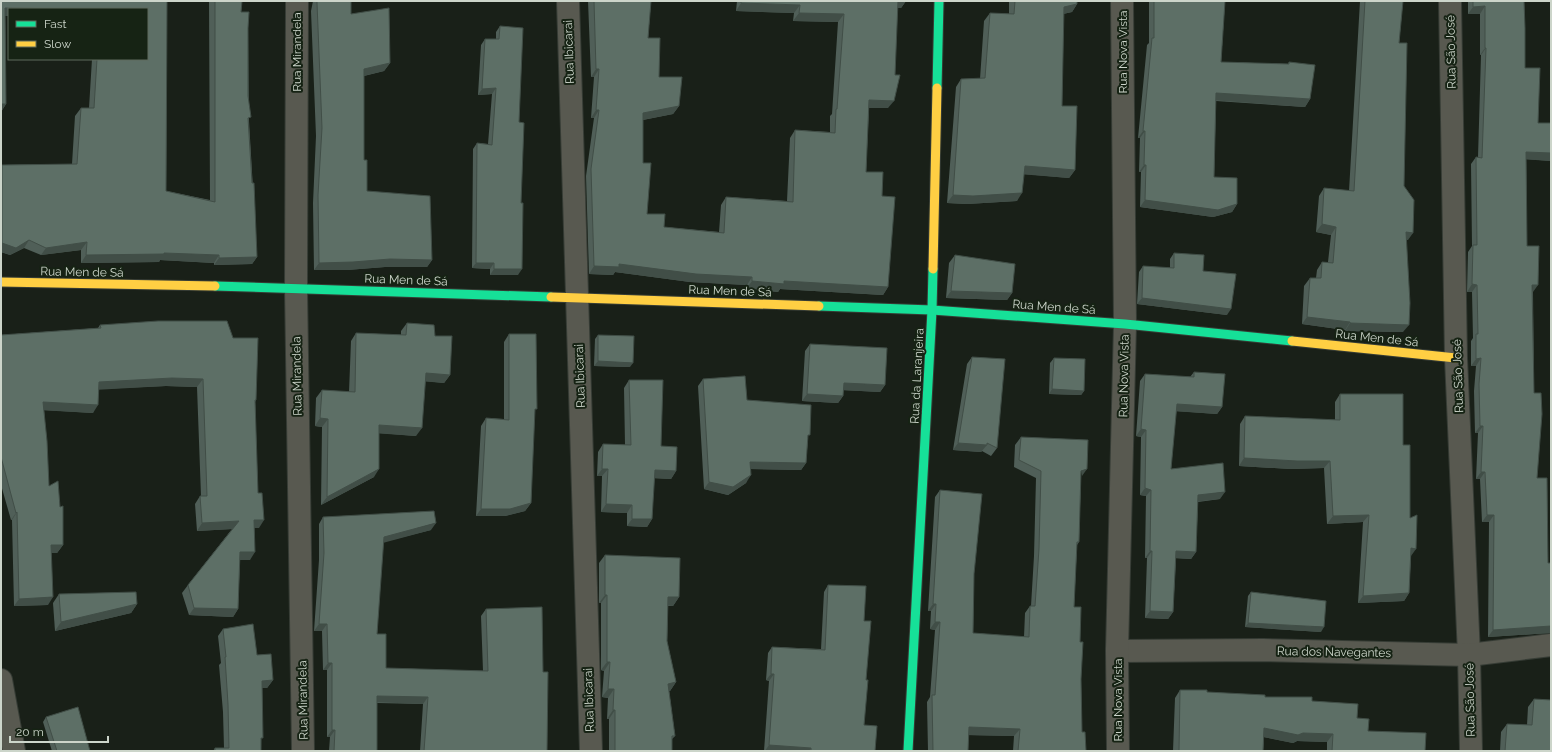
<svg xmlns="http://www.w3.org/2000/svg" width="1552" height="752" font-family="Raleway,sans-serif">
<rect width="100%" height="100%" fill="#192018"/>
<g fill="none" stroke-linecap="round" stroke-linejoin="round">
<defs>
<g id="street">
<polyline points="297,1 296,288 303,751"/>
<polyline points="568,1 591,751"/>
<polyline points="1450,1 1456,358 1469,655 1471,751"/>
<polyline points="1117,651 1263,650 1469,655 1551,645"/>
<polyline points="1,680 14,751"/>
<polyline points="1118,751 1117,651 1125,324 1122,1"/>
</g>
<g id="fast">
<polyline points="937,88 939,1"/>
<polyline points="215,286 551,297"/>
<polyline points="819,306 932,310 1125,324 1292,341"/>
<polyline points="908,751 932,310 933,269"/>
</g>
<g id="slow">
<polyline points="933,269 937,88"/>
<polyline points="1,282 215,286"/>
<polyline points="551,297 819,306"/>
<polyline points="1292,341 1456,358"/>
</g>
</defs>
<use href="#street" stroke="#363c35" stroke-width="24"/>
<use href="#fast" stroke="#363c35" stroke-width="11"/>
<use href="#slow" stroke="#363c35" stroke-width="11"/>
<use href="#street" stroke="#585950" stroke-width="22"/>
<use href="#fast" stroke="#16e098" stroke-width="9"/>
<use href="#slow" stroke="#ffcf43" stroke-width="9"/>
</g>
<g fill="#505f58">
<polygon points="1,1 167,1 166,191 210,200 209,1 242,1 241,12 248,28 249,121 257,257 252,264 214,265 214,263 160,260 159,262 81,263 81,250 41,255 24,248 10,255 1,252 1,167 2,165 72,164 75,116 81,108 89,108 92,59 147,59 147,9 9,9 5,16 6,104 1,112"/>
<polygon points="313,1 351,1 351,14 390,63 384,71 364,76 364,160 367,191 432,260 427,267 385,267 347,270 314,270 313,203 316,136 311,11"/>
<polygon points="588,1 651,1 648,38 659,77 679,106 673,114 643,120 643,163 647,214 664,227 719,232 721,205 726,197 787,201 790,138 795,130 830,132 830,116 832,114 838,22 793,21 794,13 736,11 737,1 906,1 901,8 897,8 888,108 869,108 866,172 882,196 888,287 883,295 780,289 778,292 747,288 747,285 690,282 615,272 613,275 589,274 586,176 594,118 591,118 594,77 591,77"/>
<polygon points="1009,1 1077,1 1077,4 1072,12 1063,14 1062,106 1075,170 1069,178 1024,174 1017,201 967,204 947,203 956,87 961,79 980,79 984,21 990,13 1009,14"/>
<polygon points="1149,1 1225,1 1221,62 1288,64 1289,62 1310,99 1305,107 1216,101 1214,177 1237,204 1232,212 1213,217 1140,207 1141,172 1139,172 1140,138 1138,138 1147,45 1149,43"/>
<polygon points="1360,1 1403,1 1399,43 1404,186 1408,240 1406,240 1403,332 1345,331 1345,330 1302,324 1304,286 1310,278 1316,278 1317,270 1322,262 1328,262 1331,235 1316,232 1319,196 1324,188 1349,191"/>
<polygon points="1468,1 1524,1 1525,68 1538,123 1551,123 1551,161 1526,159 1527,246 1533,292 1534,393 1537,478 1548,563 1549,633 1488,637 1489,522 1482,522 1480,479 1476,479 1478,433 1475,433 1474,391 1476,366 1471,366 1471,341 1473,338 1472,292 1467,292 1468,252 1472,246 1471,164 1476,157 1478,157 1481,55 1480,55 1480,14 1468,14"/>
<polygon points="500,26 519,122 518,275 490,275 490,269 472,268 473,149 477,143 488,144 492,94 478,95 481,45 485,39 496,39 496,32"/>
<polygon points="1174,253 1203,271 1227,315 1137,304 1139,272 1143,266 1170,268 1170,259"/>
<polygon points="955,255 1012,293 1007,300 946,298 949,263"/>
<polygon points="407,323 435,336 450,375 444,383 425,381 416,436 379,433 374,477 321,505 322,427 315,426 316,398 322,390 349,392 351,341 356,333 401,335 401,331"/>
<polygon points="100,325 256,400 255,402 259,528 254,528 250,560 240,560 238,609 233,617 189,615 182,593 188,585 232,529 197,531 195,504 200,496 201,496 197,387 166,386 99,389 93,413 44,410 49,486 63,545 57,553 51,553 48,605 14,606 12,520 11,520 1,485 1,335 98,328"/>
<polygon points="509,334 534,412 531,503 525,511 505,516 476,516 481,426 486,418 504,419 504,342"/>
<polygon points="598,335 630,367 594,366 595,339"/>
<polygon points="810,344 885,385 880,392 843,390 843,396 838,403 802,401 805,351"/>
<polygon points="972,357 997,448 991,456 982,451 981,452 953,450 967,364"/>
<polygon points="1054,358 1084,391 1081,395 1049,394 1050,363"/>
<polygon points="1194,372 1222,407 1217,414 1176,411 1171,469 1220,499 1198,502 1196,552 1191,559 1176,558 1173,612 1168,619 1145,618 1147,558 1145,558 1146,496 1140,495 1141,437 1136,436 1140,381 1145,374 1190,377"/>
<polygon points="703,379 747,400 808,438 806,463 801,470 751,469 746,483 728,495 704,489 698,386"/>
<polygon points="629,380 661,446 676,471 671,479 654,478 652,519 647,527 627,526 627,513 601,512 602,476 597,476 598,452 603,444 625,445 624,388"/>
<polygon points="1340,394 1403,445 1410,518 1411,556 1409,593 1404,601 1358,603 1363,522 1327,524 1324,468 1291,469 1239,466 1240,424 1245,416 1335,420 1335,402"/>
<polygon points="1021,437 1081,476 1079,542 1077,545 1074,607 1080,642 1082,732 1086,751 1013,751 1014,736 968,735 968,751 928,751 927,702 930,697 935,630 930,629 931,611 928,611 935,497 940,490 974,574 973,633 1024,637 1025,613 1030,606 1031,606 1034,556 1036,478 1014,467 1015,445"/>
<polygon points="323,517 431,530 383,542 377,634 386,668 483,671 481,616 486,609 543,672 547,751 420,751 423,704 377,703 377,751 329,751 330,737 327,737 327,670 323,670 322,631 314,631 319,560 319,524"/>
<polygon points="605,555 679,597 673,606 668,606 667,641 676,682 670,691 669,691 675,736 672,739 672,751 609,751 609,719 607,719 608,698 602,697 604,671 601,670 601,603 599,603 599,563"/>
<polygon points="828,585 864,621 866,680 864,725 875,751 764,751 769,681 766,680 768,653 772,647 821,649 824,592"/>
<polygon points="1251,592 1321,632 1245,627 1248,596"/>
<polygon points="59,594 137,604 131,613 55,631 53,603"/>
<polygon points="223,629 257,655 273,680 267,688 262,688 261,751 213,751 215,748 224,748 223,712 219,665 221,663 218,636"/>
<polygon points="1180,690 1312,701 1357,718 1368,731 1425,751 1327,751 1327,742 1297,741 1293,743 1264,737 1263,751 1173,751 1175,698"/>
<polygon points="1534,699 1551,751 1500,751 1501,732 1507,724 1527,725 1528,707"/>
<polygon points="46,717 90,751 52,751 43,722"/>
</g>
<g fill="#414e47">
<polygon points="897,1 906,1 901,8 892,8"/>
<polygon points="741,3 800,5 794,13 736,11"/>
<polygon points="1077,4 1072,12 1058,15 1064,7"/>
<polygon points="1485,6 1480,14 1468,14 1473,7"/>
<polygon points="5,8 69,9 9,9 9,16 1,16"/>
<polygon points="799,13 844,14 838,22 793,21"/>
<polygon points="1485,48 1486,48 1481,55 1480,55"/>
<polygon points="390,63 384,71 359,77 364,69"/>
<polygon points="596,69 599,69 594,77 591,77"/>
<polygon points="496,88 492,94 478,95 482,89"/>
<polygon points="1216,93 1310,99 1305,107 1211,100"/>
<polygon points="869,100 894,101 888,108 864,108"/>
<polygon points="1,104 6,104 1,112"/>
<polygon points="679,106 673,114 637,121 643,113"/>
<polygon points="596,110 599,110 594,118 591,118"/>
<polygon points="1143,131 1145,131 1140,138 1138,138"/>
<polygon points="1526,152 1551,153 1551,161 1521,159"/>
<polygon points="1144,165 1146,165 1141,172 1139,172"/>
<polygon points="1025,166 1075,170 1069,178 1019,174"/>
<polygon points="1022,193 1017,201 967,204 947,203 953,195"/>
<polygon points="1145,200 1237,204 1232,212 1213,217 1140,207"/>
<polygon points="1322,224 1336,227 1331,235 1316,232"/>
<polygon points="1406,232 1413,233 1408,240 1400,240"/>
<polygon points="29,240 24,248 10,255 1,252 1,244 2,243"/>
<polygon points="87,242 81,250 41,255 46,248"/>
<polygon points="164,253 219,255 214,263 160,260 159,262 81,263 86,255"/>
<polygon points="257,257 252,264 214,265 219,258"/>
<polygon points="390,259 432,260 427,267 385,267 347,270 314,270 319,263"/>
<polygon points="476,263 494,263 490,269 472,268"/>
<polygon points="619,264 752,277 747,285 690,282 615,272 613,275 589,274 594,266"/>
<polygon points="494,269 522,269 518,275 490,275"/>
<polygon points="752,281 784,281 888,287 883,295 780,289 778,292 747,288"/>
<polygon points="1472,284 1477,285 1472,292 1467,292"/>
<polygon points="1532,285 1538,285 1533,292"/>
<polygon points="951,291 1012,293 1007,300 946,298"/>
<polygon points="1142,298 1231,309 1227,315 1137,304"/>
<polygon points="1307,317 1350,322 1345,330 1302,324"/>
<polygon points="1350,323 1409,325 1403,332 1345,331"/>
<polygon points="1481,358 1476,366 1471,366 1476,359"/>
<polygon points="598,361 633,363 630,367 594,366"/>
<polygon points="426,373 450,375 444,383 420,381"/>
<polygon points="172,378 203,379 197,387 166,386 94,390 99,382"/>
<polygon points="844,383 885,385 880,392 839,390"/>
<polygon points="1052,389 1084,391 1081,395 1049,394"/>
<polygon points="807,394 843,396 838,403 802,401"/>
<polygon points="43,402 98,405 93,413 38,410"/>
<polygon points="1177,404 1222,407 1217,414 1172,411"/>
<polygon points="320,418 328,419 322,427 315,426"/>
<polygon points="379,425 422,428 416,436 373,433"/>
<polygon points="1480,426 1483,426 1478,433 1475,433"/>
<polygon points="1141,429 1146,430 1141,437 1136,436"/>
<polygon points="958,443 987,445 981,452 953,450"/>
<polygon points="1244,458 1330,461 1324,468 1291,469 1239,466"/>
<polygon points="750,462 806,463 801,470 745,469"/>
<polygon points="379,469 374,477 321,505 327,497"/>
<polygon points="602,469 608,469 602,476 597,476"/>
<polygon points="1087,469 1082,476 1081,471"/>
<polygon points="655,470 676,471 671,479 649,478"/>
<polygon points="1481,472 1485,472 1480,479 1476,479"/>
<polygon points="751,475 746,483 728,495 704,489 709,482"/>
<polygon points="1145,488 1151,490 1146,496 1140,495"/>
<polygon points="1225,492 1220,499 1193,502 1198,495"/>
<polygon points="531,503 525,511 505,516 476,516 481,509"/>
<polygon points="606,504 632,505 627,513 601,512"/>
<polygon points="17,512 12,520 11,520 16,513"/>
<polygon points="1369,515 1363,522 1327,524 1333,516"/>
<polygon points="1487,515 1494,515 1489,522 1482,522"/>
<polygon points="632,519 652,519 647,527 627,526"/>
<polygon points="254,520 264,520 259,528 248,528"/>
<polygon points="239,521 233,529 197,531 202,523"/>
<polygon points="436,523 431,530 379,544 384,537"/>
<polygon points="51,545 63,545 57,553 46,553"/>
<polygon points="1411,548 1416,549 1411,556 1406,556"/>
<polygon points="1150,551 1152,551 1147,558 1145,558"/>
<polygon points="1176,551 1196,552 1191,559 1171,558"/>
<polygon points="240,552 255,552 250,560 235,560"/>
<polygon points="1409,593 1404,601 1358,603 1363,596"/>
<polygon points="605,595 607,595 601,603 599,603"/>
<polygon points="53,597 48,605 14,606 19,599"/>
<polygon points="668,597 679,597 673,606 662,605"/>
<polygon points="137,604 131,613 55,631 61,622"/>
<polygon points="933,604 936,604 931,611 928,611"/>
<polygon points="194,608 238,609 233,617 189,615"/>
<polygon points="1150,611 1173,612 1168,619 1145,618"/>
<polygon points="935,622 940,622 935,630 930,629"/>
<polygon points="1248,623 1324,627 1321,632 1245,627"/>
<polygon points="319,624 327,624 322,631 314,631"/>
<polygon points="1551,626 1551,633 1488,637 1493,630"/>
<polygon points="607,662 610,662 604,671 601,670"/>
<polygon points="328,663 332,663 327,670 323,670"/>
<polygon points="771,674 774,674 769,681 766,680"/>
<polygon points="273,680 267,688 256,688 262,681"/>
<polygon points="676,682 670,691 663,692 668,684"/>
<polygon points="608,689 614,689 608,698 602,697"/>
<polygon points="377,696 428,697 423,704 372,702"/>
<polygon points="613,710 615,710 609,719 607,719"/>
<polygon points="969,727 1020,729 1014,736 964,735"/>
<polygon points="1264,728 1303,733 1333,734 1327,742 1297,741 1293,743 1258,736"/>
<polygon points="332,730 335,730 330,737 327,737"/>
<polygon points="769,745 811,748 809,751 765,751"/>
</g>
<g fill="#5d6f66" stroke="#414e47">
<polygon points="1,1 167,1 166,191 215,202 215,1 242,1 241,12 249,12 248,28 248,96 251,117 248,118 252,183 254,183 257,257 219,258 219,255 164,253 164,254 86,255 87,242 46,248 29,240 16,248 2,243 2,165 77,164 81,108 94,108 97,59 147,59 147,9 69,9 5,8 6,104 1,104"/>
<polygon points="317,1 351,1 351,14 389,8 390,63 364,69 364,160 367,160 367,191 430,196 432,260 390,259 353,262 319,263 318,195 322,128 317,3"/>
<polygon points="594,1 651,1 648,38 660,38 659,77 682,77 679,106 643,113 643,163 651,163 647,214 665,214 664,227 724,233 726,197 793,202 795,130 835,133 836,109 837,109 844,14 799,13 800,5 741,3 741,1 898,1 895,75 900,75 894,101 869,100 866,172 883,172 882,196 895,197 888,287 784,281 784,284 752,281 752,277 696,274 619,264 619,267 594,266 591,169 599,110 596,110 599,69 596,69"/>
<polygon points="1015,1 1077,1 1077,4 1064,7 1062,106 1077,106 1075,170 1025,166 1022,193 973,196 953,195 961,79 985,78 990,13 1014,14"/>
<polygon points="1154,1 1225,1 1221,62 1289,64 1289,62 1315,65 1310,99 1216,93 1214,177 1237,178 1237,204 1218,210 1145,200 1146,165 1144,165 1145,131 1143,131 1152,38 1154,38"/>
<polygon points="1365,1 1403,1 1399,43 1407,43 1404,186 1414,200 1413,233 1406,232 1410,303 1409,325 1350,323 1350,322 1307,317 1310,278 1321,278 1322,262 1333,263 1336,227 1322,224 1324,188 1354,191"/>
<polygon points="1473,1 1524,1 1525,28 1525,68 1540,68 1538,123 1551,123 1551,153 1526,152 1527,246 1539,246 1538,285 1532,285 1534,393 1541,393 1542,414 1537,478 1547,478 1548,563 1551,563 1551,626 1493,630 1494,515 1487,515 1485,472 1481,472 1483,426 1480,426 1479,384 1481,358 1476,359 1476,334 1478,334 1477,285 1472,284 1473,245 1477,245 1476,157 1482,158 1486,48 1485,48 1485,6 1473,7"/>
<polygon points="500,26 523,28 519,122 524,123 521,203 523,203 522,269 494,269 494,263 476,263 477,143 492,145 496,88 482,89 485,39 499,39"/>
<polygon points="1174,253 1204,255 1203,271 1236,274 1231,309 1142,298 1143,266 1174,268"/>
<polygon points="955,255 1015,264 1012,293 951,291"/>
<polygon points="158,321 227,321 233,338 258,338 256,400 255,400 258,493 262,493 264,520 254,520 255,552 240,552 238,609 194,608 188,585 239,521 202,523 200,496 207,496 203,379 172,378 99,382 98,405 43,402 47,441 49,486 58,481 60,507 63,506 63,545 51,545 53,597 19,599 17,512 16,513 1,457 1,335 101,328 100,325"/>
<polygon points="407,323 434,325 435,336 452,336 450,375 426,373 422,428 379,425 379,469 327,497 328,419 320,418 322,390 355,392 356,333 406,335"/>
<polygon points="509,334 536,334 537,409 535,409 531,503 510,509 481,509 486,418 509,420"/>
<polygon points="598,335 634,336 633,363 598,361"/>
<polygon points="810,344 887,348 885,385 844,383 843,396 807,394"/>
<polygon points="972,357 1005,359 997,448 987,443 987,445 958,443"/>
<polygon points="1054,358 1085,359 1084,391 1052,389"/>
<polygon points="1194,372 1225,374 1222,407 1177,404 1171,469 1223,463 1225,492 1198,495 1196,552 1176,551 1173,612 1150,611 1152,551 1150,551 1151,490 1145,488 1146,430 1141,429 1145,374 1194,377"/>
<polygon points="745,376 747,400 811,405 810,435 808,435 806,463 750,462 751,475 733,487 709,482 703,379"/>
<polygon points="629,380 663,380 661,446 677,447 676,471 655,470 652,519 632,519 632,505 606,504 608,469 602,469 603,444 631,445"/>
<polygon points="1340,394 1403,394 1403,445 1410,445 1410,518 1417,515 1416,549 1411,548 1409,593 1363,596 1369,515 1333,516 1330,461 1297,461 1244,458 1245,416 1340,420"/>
<polygon points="1021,437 1088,440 1087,469 1081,471 1079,542 1077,542 1074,607 1081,607 1080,642 1083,642 1081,679 1082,732 1085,732 1086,751 1018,751 1020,729 969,727 968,751 933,751 932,695 935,695 940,622 935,622 936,604 933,604 940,490 982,494 974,574 973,633 1029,637 1030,606 1035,606 1039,549 1041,471 1019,460"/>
<polygon points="434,511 436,523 384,537 377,634 386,634 386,668 488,671 486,609 542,607 543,672 548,672 547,751 424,751 428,697 377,696 377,751 334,751 335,730 332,730 332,663 328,663 327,624 319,624 324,553 323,517"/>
<polygon points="605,555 680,558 679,597 668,597 667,641 676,682 668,684 675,736 672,736 672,751 615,751 615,710 613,710 614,689 608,689 610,662 607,662 607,595 605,595"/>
<polygon points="828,585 866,586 864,621 871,621 866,680 868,680 864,725 877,726 875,751 811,751 811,748 769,745 774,674 771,674 772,647 825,650"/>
<polygon points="136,592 137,604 61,622 59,594"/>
<polygon points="1251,592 1326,601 1324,627 1248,623"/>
<polygon points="253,624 257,655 271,654 273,680 262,681 263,738 261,738 261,751 215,751 215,748 229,748 228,704 225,657 226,657 223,629"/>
<polygon points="1180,690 1207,690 1207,692 1265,695 1265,697 1312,697 1312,701 1358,704 1357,718 1369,719 1368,731 1426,733 1425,751 1332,751 1333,734 1303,733 1298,735 1264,728 1263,751 1179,751"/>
<polygon points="1534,699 1551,700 1551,751 1505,751 1507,724 1532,725"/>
<polygon points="78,707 90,751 57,751 46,717"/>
</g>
<g text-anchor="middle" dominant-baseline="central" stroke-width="4" stroke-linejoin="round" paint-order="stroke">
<g font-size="12" fill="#ccd5ca" stroke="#162314">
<text transform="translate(297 52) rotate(-90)">Rua Mirandela</text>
<text transform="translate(569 52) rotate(-92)">Rua Ibicarai</text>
<text transform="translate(1123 52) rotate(-90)">Rua Nova Vista</text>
<text transform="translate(1451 52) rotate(-91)">Rua São José</text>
<text transform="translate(82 272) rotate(1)">Rua Men de Sá</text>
<text transform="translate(406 280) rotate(2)">Rua Men de Sá</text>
<text transform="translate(730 291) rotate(2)">Rua Men de Sá</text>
<text transform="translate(1054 307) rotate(4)">Rua Men de Sá</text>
<text transform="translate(1377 338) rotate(6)">Rua Men de Sá</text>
<text transform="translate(297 376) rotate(-91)">Rua Mirandela</text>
<text transform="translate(580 376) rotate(-92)">Rua Ibicarai</text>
<text transform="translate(917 376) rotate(-87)">Rua da Laranjeira</text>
<text transform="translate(1124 376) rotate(-89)">Rua Nova Vista</text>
<text transform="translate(1458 376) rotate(-92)">Rua São José</text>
<text transform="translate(1334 652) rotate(1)">Rua dos Navegantes</text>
<text transform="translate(303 700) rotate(-91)">Rua Mirandela</text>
<text transform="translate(589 700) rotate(-92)">Rua Ibicarai</text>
<text transform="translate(1118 700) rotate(-90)">Rua Nova Vista</text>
<text transform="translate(1470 700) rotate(-91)">Rua São José</text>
</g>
</g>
<rect width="1552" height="752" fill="none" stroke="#ccd5ca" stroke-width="4"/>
<rect x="8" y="8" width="140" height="52" fill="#162314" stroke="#5f6a5d"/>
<rect x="16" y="21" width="20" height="6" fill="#16e098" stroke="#5f6a5d"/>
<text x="44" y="28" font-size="12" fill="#ccd5ca">Fast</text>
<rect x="16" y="41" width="20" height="6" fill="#ffcf43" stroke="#5f6a5d"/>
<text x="44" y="48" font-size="12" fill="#ccd5ca">Slow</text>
<path d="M10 736v6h98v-6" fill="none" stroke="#ccd5ca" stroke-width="2"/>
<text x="16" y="736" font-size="12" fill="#ccd5ca" stroke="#162314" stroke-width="3" paint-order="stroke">20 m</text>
</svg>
